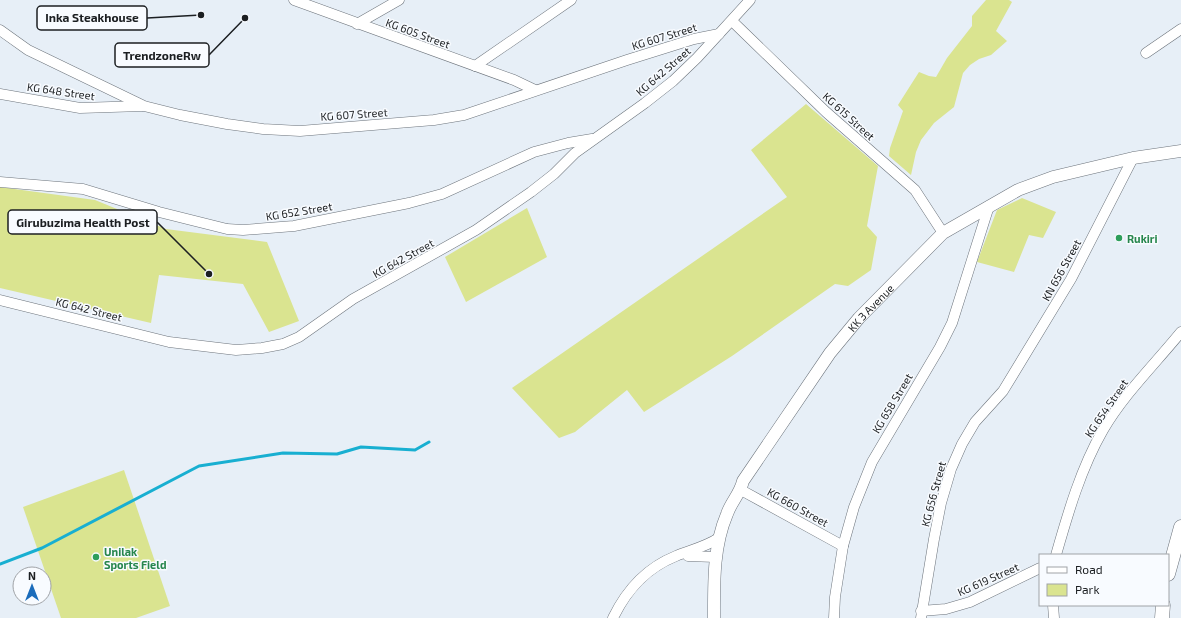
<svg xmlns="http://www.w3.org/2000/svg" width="1181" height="618" font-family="'Exo 2',sans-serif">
<rect width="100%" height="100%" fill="#e7eff7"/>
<g fill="#dae490">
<polygon points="986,0 1009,0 1012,2 996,31 1007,41 991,55 979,59 970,65 963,73 954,107 934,123 921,140 916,152 911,175 889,156 890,148 903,111 898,105 919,72 929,76 936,77 947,58 972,26 972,16"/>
<polygon points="806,104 878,166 867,226 877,237 871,270 848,286 835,284 732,356 644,412 627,390 575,432 559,438 512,388 787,197 751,150"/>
<polygon points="0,187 95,200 166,229 267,242 299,321 269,332 243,284 159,275 151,323 0,288"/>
<polygon points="1022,198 1056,212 1043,238 1029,235 1014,272 977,262 997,210"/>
<polygon points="527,208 547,257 466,302 445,257"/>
<polygon points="124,470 170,606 136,618 61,618 23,507"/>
</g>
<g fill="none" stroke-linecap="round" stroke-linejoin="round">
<polyline stroke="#18afd1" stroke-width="3" points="0,564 42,548 199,466 283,453 337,454 361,447 415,450 429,442"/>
<defs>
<g id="minor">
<polyline points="294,0 514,80 535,90"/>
<polyline points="732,21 826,112 915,190 943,233"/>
<polyline points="357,24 399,0"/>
<polyline points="0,30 28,50 144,106 180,115 227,124 263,129 300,131 434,120 464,115 627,60 694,39 719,34"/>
<polyline points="1146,53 1181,29"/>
<polyline points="475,66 571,0"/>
<polyline points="0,94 80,108 142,106"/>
<polyline points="0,182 83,189 159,212 227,229 243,230 294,226 409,203 442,194 534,152 568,143 592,139"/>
<polyline points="0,300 169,342 236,350 262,348 283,344 299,337 353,299 476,230 531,192 554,174 575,153 645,103 673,81 697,58 750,0"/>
<polyline points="741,490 843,546"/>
<path d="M 1056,555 C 1068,513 1081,468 1103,430 C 1124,394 1155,364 1181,332"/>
<polyline points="688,556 715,557"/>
<polyline points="1053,605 1054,618"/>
<polyline points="921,611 946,609 970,602 1040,568"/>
<path d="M 613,618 C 627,589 646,568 676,556 C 691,550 705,547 719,538"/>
<polyline points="834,618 835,597 843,546 854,507 872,462 940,347 952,323 989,206"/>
<polyline points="921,618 934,539 941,503 951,469 962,444 975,422 1003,391 1071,279 1133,158"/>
</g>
<g id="tertiary">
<path id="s1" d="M 714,618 C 714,583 713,547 727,514 C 731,502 740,494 743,481 L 830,353 L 859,318 L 943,233 L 1018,190 L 1053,177 L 1133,158 L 1181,151"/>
</g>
<g id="secondary">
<polyline points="1168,574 1181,527"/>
<polyline points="1162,618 1163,605"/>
</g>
</defs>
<use href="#minor" stroke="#6d747c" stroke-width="11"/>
<use href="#tertiary" stroke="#6d747c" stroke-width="13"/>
<use href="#secondary" stroke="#6d747c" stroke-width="15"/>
<use href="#minor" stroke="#fff" stroke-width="10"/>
<use href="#tertiary" stroke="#fff" stroke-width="12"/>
<use href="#secondary" stroke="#fff" stroke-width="14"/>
</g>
<g fill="#2e9e5b" stroke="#f8fbff" stroke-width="1.5">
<circle cx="1119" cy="238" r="4"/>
<circle cx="96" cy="557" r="4"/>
</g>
<g text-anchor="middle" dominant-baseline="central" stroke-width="3" stroke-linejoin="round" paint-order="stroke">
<g font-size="11" fill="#1c1f22" stroke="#f8fbff">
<text transform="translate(418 33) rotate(20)">KG 605 Street</text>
<text transform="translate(664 36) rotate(-17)">KG 607 Street</text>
<text transform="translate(663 71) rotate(-41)">KG 642 Street</text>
<text transform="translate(61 91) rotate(8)">KG 648 Street</text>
<text transform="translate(354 114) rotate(-4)">KG 607 Street</text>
<text transform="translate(849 116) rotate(42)">KG 615 Street</text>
<text transform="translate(299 211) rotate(-9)">KG 652 Street</text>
<text transform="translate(403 258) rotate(-29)">KG 642 Street</text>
<text transform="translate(1061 270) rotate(-61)">KN 656 Street</text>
<text stroke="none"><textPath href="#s1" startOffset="358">KK 3 Avenue</textPath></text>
<text transform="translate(89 309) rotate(14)">KG 642 Street</text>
<text transform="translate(892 403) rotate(-59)">KG 658 Street</text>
<text transform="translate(1106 408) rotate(-56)">KG 654 Street</text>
<text transform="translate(933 494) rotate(-75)">KG 656 Street</text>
<text transform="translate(798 507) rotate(29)">KG 660 Street</text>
<text transform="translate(988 579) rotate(-24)">KG 619 Street</text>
</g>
<g font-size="11" font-weight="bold" fill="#27864d" stroke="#f8fbff" text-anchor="start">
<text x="1127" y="238">Rukiri</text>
<text x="104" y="551">Unilak<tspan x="104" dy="13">Sports Field</tspan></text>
</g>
</g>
<path fill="none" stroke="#1c1f22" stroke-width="1.5" d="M201 15L147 18M245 18L209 55M209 274L157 222"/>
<g fill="#1c1f22" stroke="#f8fbff" stroke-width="1.5">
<circle cx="201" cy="15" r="4"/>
<circle cx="245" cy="18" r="4"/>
<circle cx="209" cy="274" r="4"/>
</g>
<g fill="#f8fbff" stroke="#1c1f22" stroke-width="1.5">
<rect x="37" y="6" width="110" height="24" rx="4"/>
<rect x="115" y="43" width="94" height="24" rx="4"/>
<rect x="8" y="210" width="149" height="24" rx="4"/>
</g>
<g font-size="12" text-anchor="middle" font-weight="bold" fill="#1c1f22">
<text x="92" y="22">Inka Steakhouse</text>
<text x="162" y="60">TrendzoneRw</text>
<text x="83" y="227">Girubuzima Health Post</text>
</g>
<rect x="1039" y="554" width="130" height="52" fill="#f8fbff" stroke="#a0a3a7"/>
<rect x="1047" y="567" width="20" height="6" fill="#ffffff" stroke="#a0a3a7"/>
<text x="1075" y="574" font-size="12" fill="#1c1f22">Road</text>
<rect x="1047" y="584" width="20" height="12" fill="#dae490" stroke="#a0a3a7"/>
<text x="1075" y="594" font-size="12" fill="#1c1f22">Park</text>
<g transform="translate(32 586)"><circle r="19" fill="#f8fbff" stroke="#a0a3a7"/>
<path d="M0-3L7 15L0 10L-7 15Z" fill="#1b6cbb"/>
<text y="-6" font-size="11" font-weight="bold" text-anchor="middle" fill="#1c1f22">N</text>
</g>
</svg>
